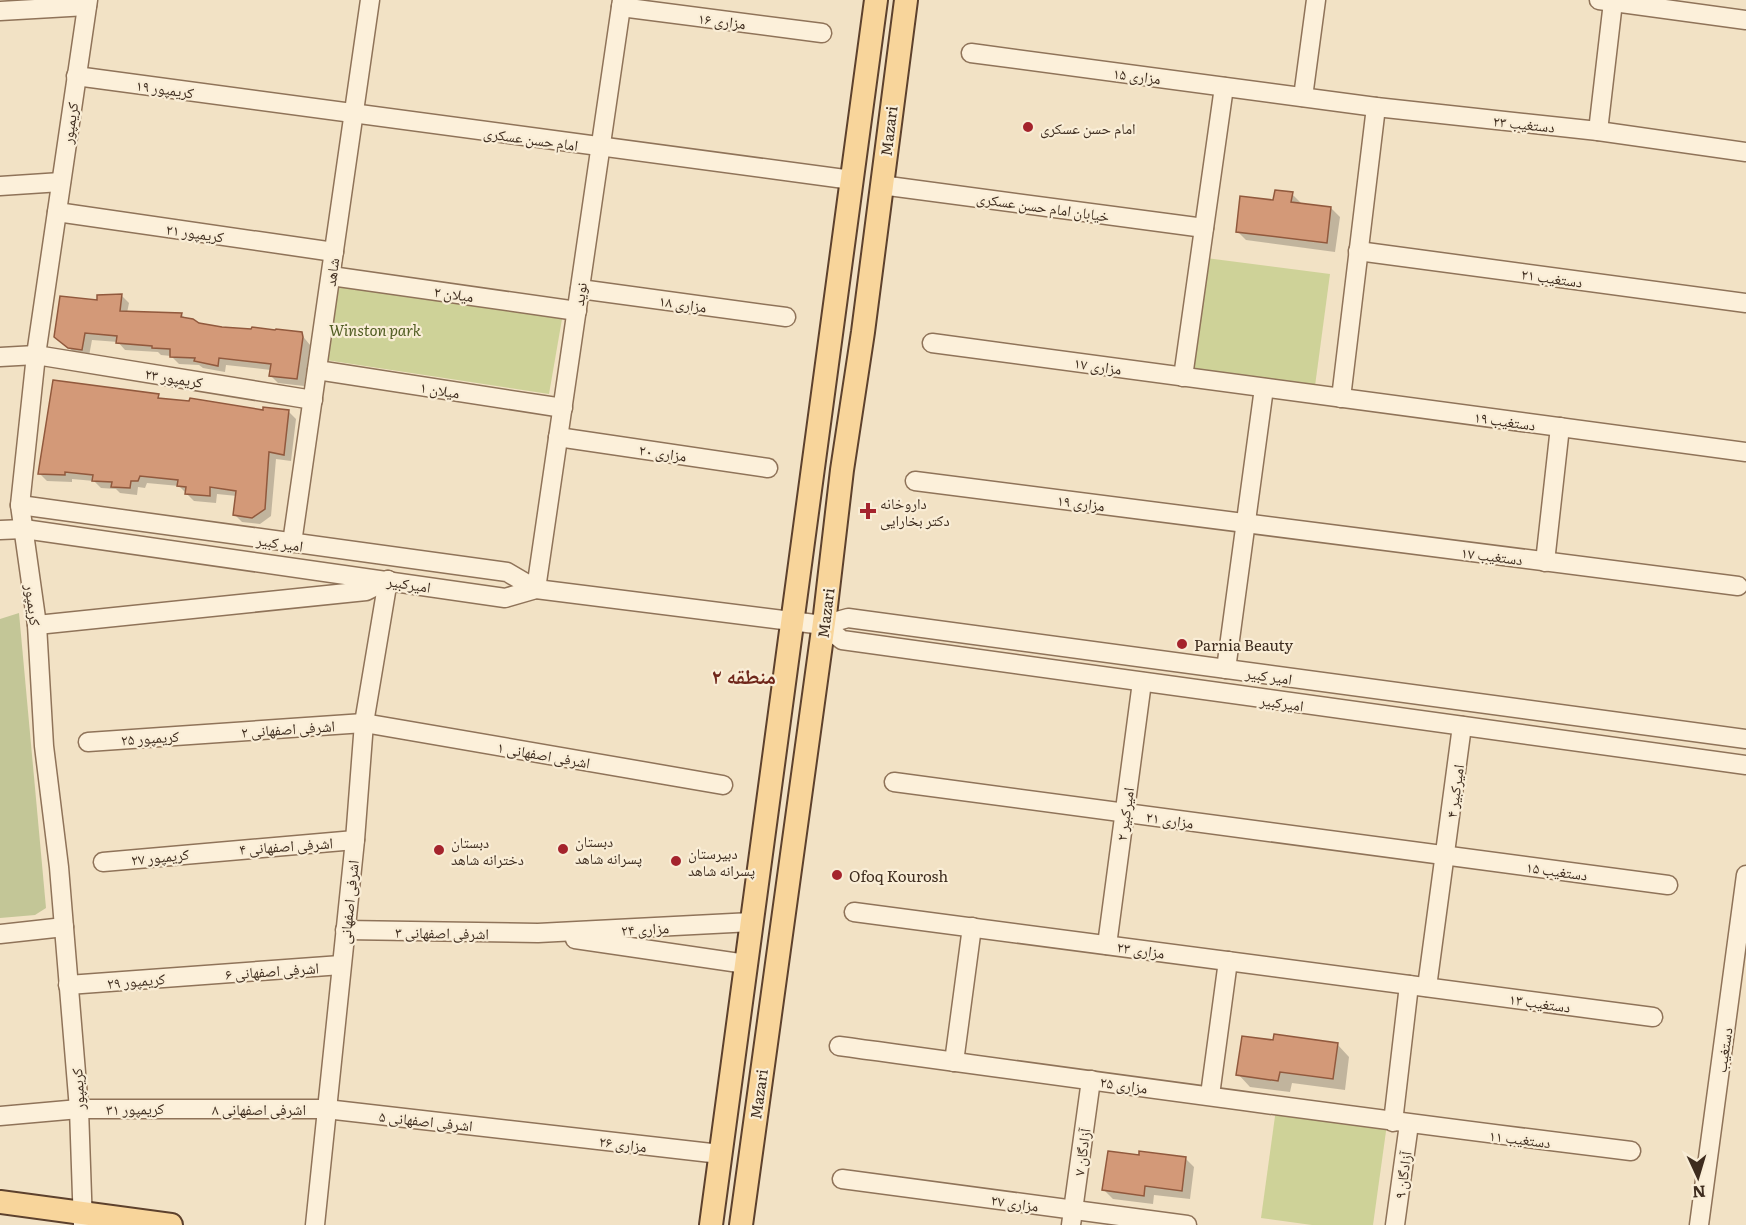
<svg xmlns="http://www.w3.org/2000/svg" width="1746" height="1225" font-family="Literata,'Noto Naskh Arabic',serif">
<rect width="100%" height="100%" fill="#f2e2c5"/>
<g fill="#ced298">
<polygon points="1206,258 1330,274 1315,386 1191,369"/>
<polygon points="337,285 562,319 549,394 326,360"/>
<polygon points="1276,1109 1387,1124 1373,1225 1312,1225 1261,1218"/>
</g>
<polygon fill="#c3c697" points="19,613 46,908 35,915 0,918 0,619"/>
<g fill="#0003">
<polygon points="1292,194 1301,203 1301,205 1331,208 1340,217 1335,252 1246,240 1237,231 1275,202"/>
<polygon points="121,295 129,303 127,313 181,314 186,319 198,324 253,331 301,334 310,345 304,386 278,383 270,375 271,370 226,365 225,372 203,368 199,365 179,364 171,356 161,355 158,352 125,350 118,342 92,340 89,356 77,355 55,336 98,302"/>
<polygon points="158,396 162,400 264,411 289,412 296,419 291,461 276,459 271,516 260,524 242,522 234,514 237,496 217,494 216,503 194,501 179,486 147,483 145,488 138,487 137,495 120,493 116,489 101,488 94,481 72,479 72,482 47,481 40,474"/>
<polygon points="1274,1042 1337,1044 1349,1057 1345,1090 1292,1083 1290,1092 1250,1087 1238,1074"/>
<polygon points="1185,1158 1194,1167 1190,1199 1154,1195 1153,1204 1113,1199 1104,1190"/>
</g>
<g fill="#d39978" stroke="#91593d" stroke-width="1.5">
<polygon points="1275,190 1293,192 1291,202 1331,207 1327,243 1236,232 1240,196 1273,200"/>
<polygon points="122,294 120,311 182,313 181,317 193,319 199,323 222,327 251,329 252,327 275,330 276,329 302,332 303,337 297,379 269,376 271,364 219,358 218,366 194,361 195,358 170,357 170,349 152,348 152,346 116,343 117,336 85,333 82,350 68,348 54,337 60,296 97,300 97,295"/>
<polygon points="53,380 159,394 158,398 189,401 190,398 263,410 263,407 289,410 284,455 269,452 265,509 252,518 233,515 236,491 210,487 210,496 185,494 186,487 177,486 178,480 140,476 138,481 131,481 130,488 111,487 112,482 92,481 93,475 65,472 65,475 38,474"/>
<polygon points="1274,1034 1338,1043 1333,1079 1280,1072 1278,1081 1236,1075 1242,1036 1273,1040"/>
<polygon points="1108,1151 1139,1155 1139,1151 1186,1157 1182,1191 1145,1186 1144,1196 1102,1190"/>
</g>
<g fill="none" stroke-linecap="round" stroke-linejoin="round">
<defs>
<g id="minor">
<polyline points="1599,0 1746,20"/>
<polyline points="621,7 822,33"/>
<polyline points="0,11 87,6"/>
<polyline points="971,53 1376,107 1598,131 1746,152"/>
<polyline points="76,76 852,180"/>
<polyline points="1303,97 1316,0"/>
<polyline points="1598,131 1613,2"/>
<polyline points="881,185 1204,228"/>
<polyline points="0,186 61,182"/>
<polyline points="57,212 334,252"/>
<polyline points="1358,251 1746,303"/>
<polyline points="331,276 577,311"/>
<polyline points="580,289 786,317"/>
<polyline points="932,343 1746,452"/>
<polyline points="0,357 36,355 313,400"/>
<polyline points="317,370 563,408"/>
<polyline points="1183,377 1224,87"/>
<polyline points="1341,398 1376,107"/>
<polyline points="558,437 768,468"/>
<polyline points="915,481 1738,586"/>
<polyline points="20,505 507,572 536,589"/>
<polyline points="0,530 24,529 505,598 536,589 823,625 848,618 1746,739"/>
<polyline points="292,543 370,0"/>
<polyline points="1545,562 1560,427"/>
<polyline points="536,589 622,0"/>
<polyline points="37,625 366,591 388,580"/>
<polyline points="823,625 842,640 1746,765"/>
<polyline points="1226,669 1264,388"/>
<polyline points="88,742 364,723 723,785"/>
<polyline points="894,782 1668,885"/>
<polyline points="103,862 355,840"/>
<polyline points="854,912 1653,1017"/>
<polyline points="345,930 538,933 752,922"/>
<polyline points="0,934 64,927"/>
<polyline points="575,939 746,964"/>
<polyline points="1107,945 1142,682"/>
<polyline points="68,985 341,965"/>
<polyline points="1427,987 1462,726"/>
<path d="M 839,1046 C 1103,1082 1367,1119 1631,1151"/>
<polyline points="954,1062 972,927"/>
<polyline points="1210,1095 1228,961"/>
<polyline points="0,1116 79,1109 326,1109 720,1154"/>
<polyline points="1393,1122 1409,985"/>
<polyline points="842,1179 1187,1225"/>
<polyline points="83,1225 79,1109 59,867 44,746 37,625 20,505 36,355 88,0"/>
<polyline points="315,1225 355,840 364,723 388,580"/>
<polyline points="1071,1225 1091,1080"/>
<polyline points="1395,1225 1409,1124"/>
<polyline points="1699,1225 1746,875"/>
</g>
<g id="major">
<polyline points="0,1202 171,1225"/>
<polyline points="711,1225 876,0"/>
<polyline points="741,1225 825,615 842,470 863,332 906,0"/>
</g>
</defs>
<use href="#minor" stroke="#8f7359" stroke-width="21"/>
<use href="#major" stroke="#5d412d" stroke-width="26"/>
<use href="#minor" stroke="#fcf0da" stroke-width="18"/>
<use href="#major" stroke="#f8d59b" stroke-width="22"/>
</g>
<g fill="#a4232c" stroke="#f9edd6" stroke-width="2">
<circle cx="1028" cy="127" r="6"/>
<path d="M865 502h6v6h6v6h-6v6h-6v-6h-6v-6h6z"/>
<circle cx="1182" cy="644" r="6"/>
<circle cx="563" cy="849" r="6"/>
<circle cx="439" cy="850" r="6"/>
<circle cx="676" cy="861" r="6"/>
<circle cx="837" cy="875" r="6"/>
</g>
<g text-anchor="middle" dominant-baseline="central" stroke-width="4.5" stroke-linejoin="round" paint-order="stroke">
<g font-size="15" fill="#3e2c1e" stroke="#f9edd6">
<text transform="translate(722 20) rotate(7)">مزاری ۱۶</text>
<text transform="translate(1137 75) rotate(7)">مزاری ۱۵</text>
<text transform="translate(165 88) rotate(8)">کریمپور ۱۹</text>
<text transform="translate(69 123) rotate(-82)">کریمپور</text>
<text transform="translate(1524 123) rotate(6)">دستغیب ۲۳</text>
<text transform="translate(888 131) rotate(-83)">Mazari</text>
<text transform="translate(531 138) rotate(8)">امام حسن عسکری</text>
<text transform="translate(1043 206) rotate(8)">خیابان امام حسن عسکری</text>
<text transform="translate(195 232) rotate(8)">کریمپور ۲۱</text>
<text transform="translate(331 272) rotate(-82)">شاهد</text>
<text transform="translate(1552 277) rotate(8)">دستغیب ۲۱</text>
<text transform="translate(454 293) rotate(8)">میلان ۲</text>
<text transform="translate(579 294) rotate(-82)">نوید</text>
<text transform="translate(683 303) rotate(8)">مزاری ۱۸</text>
<text transform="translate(1098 365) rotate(8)">مزاری ۱۷</text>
<text transform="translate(174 377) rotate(9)">کریمپور ۲۳</text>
<text transform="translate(440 389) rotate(9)">میلان ۱</text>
<text transform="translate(1505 420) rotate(8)">دستغیب ۱۹</text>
<text transform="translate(663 452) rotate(8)">مزاری ۲۰</text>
<text transform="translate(1081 502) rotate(7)">مزاری ۱۹</text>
<text transform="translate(280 542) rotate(8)">امیر کبیر</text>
<text transform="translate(1492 555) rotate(7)">دستغیب ۱۷</text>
<text transform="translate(409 583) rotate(9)">امیرکبیر</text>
<text transform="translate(34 605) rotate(83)">کریمپور</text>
<text transform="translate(825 613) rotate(-83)">Mazari</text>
<text transform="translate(1269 675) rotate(8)">امیر کبیر</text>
<text transform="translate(1282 702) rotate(8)">امیرکبیر</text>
<text transform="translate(288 728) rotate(-4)">اشرفی اصفهانی ۲</text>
<text transform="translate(150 737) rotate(-4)">کریمپور ۲۵</text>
<text transform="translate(544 754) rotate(10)">اشرفی اصفهانی ۱</text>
<text transform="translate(1454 791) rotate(-82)">امیرکبیر ۴</text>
<text transform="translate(1124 814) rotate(-82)">امیرکبیر ۲</text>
<text transform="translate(1170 819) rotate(8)">مزاری ۲۱</text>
<text transform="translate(286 845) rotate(-4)">اشرفی اصفهانی ۴</text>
<text transform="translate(160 856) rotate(-6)">کریمپور ۲۷</text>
<text transform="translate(1557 870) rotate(8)">دستغیب ۱۵</text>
<text transform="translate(348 902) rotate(-84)">اشرفی اصفهانی</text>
<text transform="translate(645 928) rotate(-3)">مزاری ۲۴</text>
<text transform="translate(442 932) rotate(1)">اشرفی اصفهانی ۳</text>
<text transform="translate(1141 949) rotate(8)">مزاری ۲۳</text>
<text transform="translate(272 970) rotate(-4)">اشرفی اصفهانی ۶</text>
<text transform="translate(136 980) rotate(-5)">کریمپور ۲۹</text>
<text transform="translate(1540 1002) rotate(8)">دستغیب ۱۳</text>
<text transform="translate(1723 1050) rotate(-82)">دستغیب</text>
<text transform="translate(1124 1084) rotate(8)">مزاری ۲۵</text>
<text transform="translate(77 1089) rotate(-94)">کریمپور</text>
<text transform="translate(758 1094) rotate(-82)">Mazari</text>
<text transform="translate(135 1108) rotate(-1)">کریمپور ۳۱</text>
<text x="259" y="1108">اشرفی اصفهانی ۸</text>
<text transform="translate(426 1120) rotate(6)">اشرفی اصفهانی ۵</text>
<text transform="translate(1520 1138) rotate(7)">دستغیب ۱۱</text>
<text transform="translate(623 1143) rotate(7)">مزاری ۲۶</text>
<text transform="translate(1081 1152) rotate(-82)">آزادگان ۷</text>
<text transform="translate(1402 1175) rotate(-82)">آزادگان ۹</text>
<text transform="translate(1015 1202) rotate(8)">مزاری ۲۷</text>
</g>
<g font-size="15" fill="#3e2c1e" stroke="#f9edd6" text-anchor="start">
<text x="1040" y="127">امام حسن عسکری</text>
<text x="880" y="502">داروخانه<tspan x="880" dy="17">دکتر بخارایی</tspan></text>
<text x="1194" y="644">Parnia Beauty</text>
<text x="575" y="840">دبستان<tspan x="575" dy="17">پسرانه شاهد</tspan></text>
<text x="451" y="841">دبستان<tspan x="451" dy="17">دخترانه شاهد</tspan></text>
<text x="688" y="852">دبیرستان<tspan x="688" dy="17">پسرانه شاهد</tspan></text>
<text x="849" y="875">Ofoq Kourosh</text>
</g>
<g font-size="15" font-style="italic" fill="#515d23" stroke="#f9edd6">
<text x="375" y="329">Winston park</text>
</g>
<g font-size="21" font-weight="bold" fill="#6f261a" stroke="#f9edd6">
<text x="744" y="674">منطقه ۲</text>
</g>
</g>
<g transform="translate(1698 1177) rotate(176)" stroke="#f9edd6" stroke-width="4.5" paint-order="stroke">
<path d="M0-4.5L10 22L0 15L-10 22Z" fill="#3e2c1e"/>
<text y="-9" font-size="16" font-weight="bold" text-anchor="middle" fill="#3e2c1e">N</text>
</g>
</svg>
